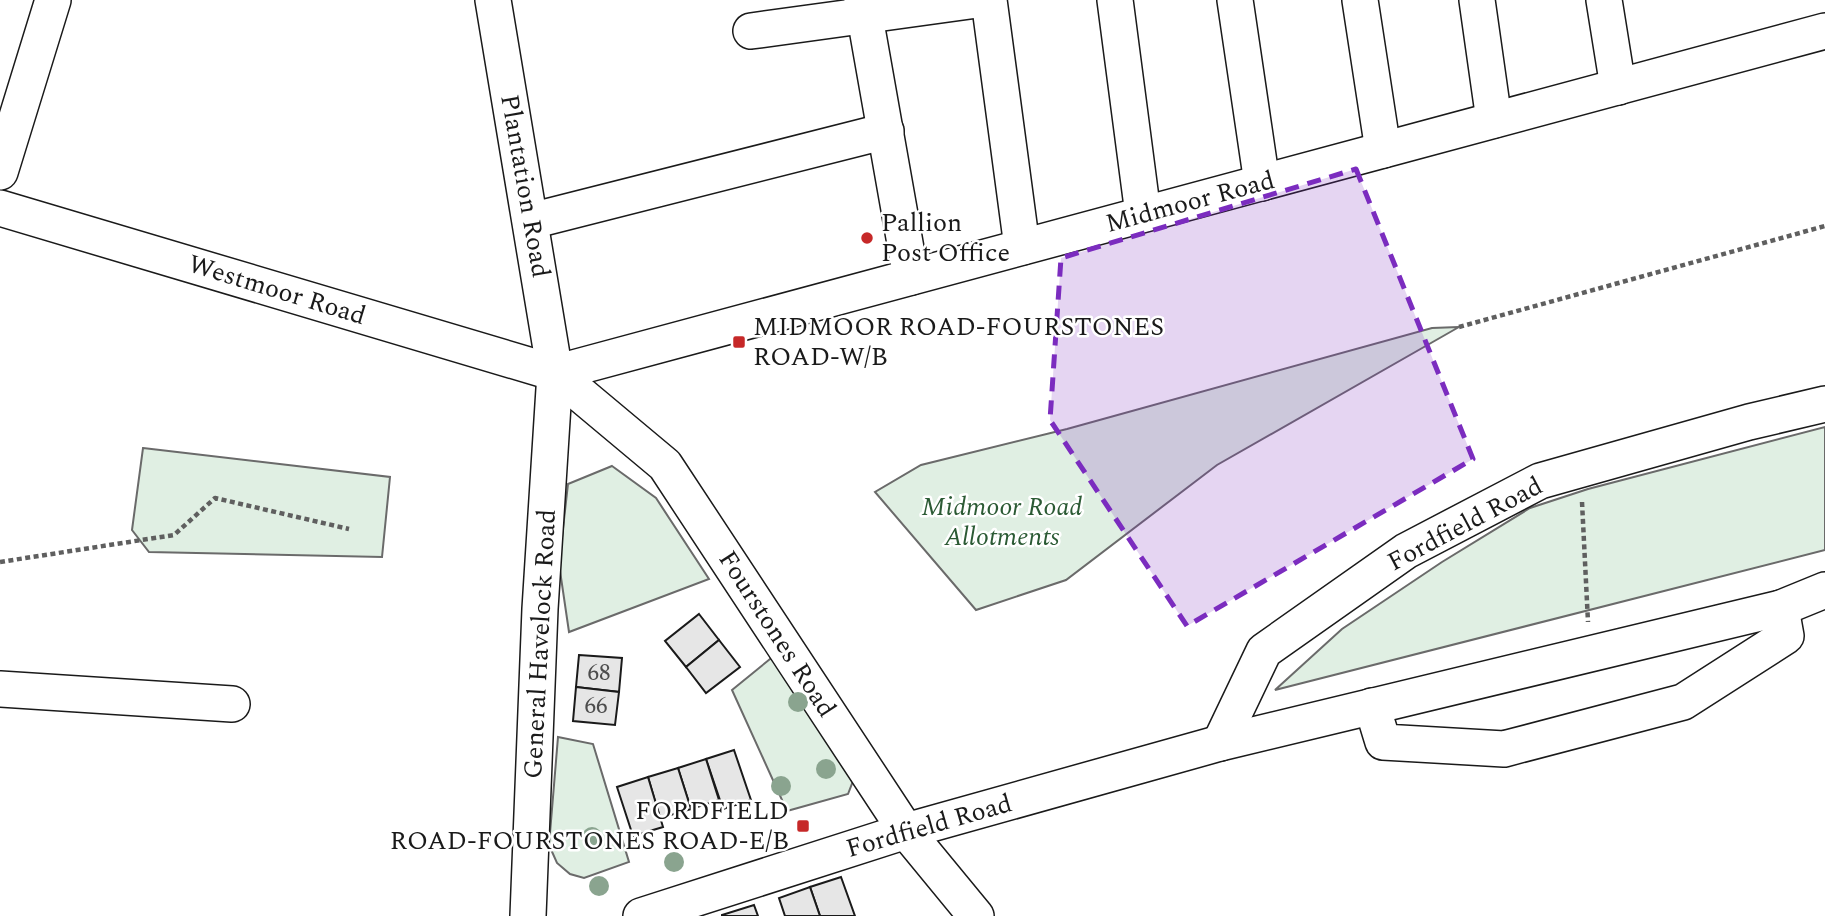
<svg xmlns="http://www.w3.org/2000/svg" width="1825" height="916" font-family="Spectral,serif">
<rect width="100%" height="100%" fill="#fff"/>
<g fill="#e0efe3" stroke="#6a6a6a" stroke-width="2">
<polygon points="1459,327 1217,465 1066,580 976,610 875,492 921,465 1067,429 1432,328"/>
<polygon points="1825,427 1825,550 1275,690 1342,629 1442,562 1530,508 1588,489"/>
<polygon points="143,448 390,477 382,557 149,552 132,530"/>
<polygon points="612,466 656,498 709,579 569,632 559,564 568,484"/>
<polygon points="775,655 853,781 848,794 787,811 732,690"/>
<polygon points="558,737 593,744 629,862 584,878 570,874 557,863 549,845"/>
</g>
<g fill="#e6e6e6" stroke="#1a1a1a" stroke-width="2">
<polygon points="699,614 719,640 686,667 665,641"/>
<polygon points="719,640 740,667 706,693 686,667"/>
<polygon points="579,655 622,658 619,692 576,687"/>
<polygon points="576,687 619,692 615,725 573,721"/>
<polygon points="734,750 751,800 723,809 706,759"/>
<polygon points="706,759 719,800 691,809 678,768"/>
<polygon points="678,768 691,809 660,818 648,777"/>
<polygon points="648,777 663,827 633,836 617,787"/>
<polygon points="841,877 855,916 820,916 810,887"/>
<polygon points="810,887 820,916 785,916 779,898"/>
<polygon points="754,905 758,916 722,916 722,915"/>
</g>
<g fill="none" stroke-linecap="round" stroke-linejoin="round">
<defs>
<g id="minor">
<polyline points="493,0 555,373 540,609 528,916"/>
<polyline points="862,0 911,277"/>
<polyline points="989,0 1022,247"/>
<polyline points="1115,0 1143,214"/>
<polyline points="1235,0 1262,183"/>
<polyline points="1360,0 1383,150"/>
<polyline points="1477,0 1494,120"/>
<polyline points="1604,0 1618,87"/>
<polyline points="751,31 977,0"/>
<polyline points="0,172 53,0"/>
<polyline points="0,208 555,373 665,465 906,831 976,916"/>
<polyline points="531,221 886,131"/>
<polyline points="555,373 1825,31"/>
<polyline points="0,689 232,704"/>
<polyline points="1372,706 1383,742 1504,749 1683,702 1786,636 1781,608"/>
<polyline points="1220,743 1264,651 1406,551 1540,481 1749,422 1825,404"/>
<polyline points="641,916 906,831 1220,743 1781,608 1825,590"/>
</g>
</defs>
<use href="#minor" stroke="#1a1a1a" stroke-width="38"/>
<g stroke="#5f5f5f" stroke-width="4.5" stroke-dasharray="5 3.5" stroke-linecap="butt">
<polyline points="1459,327 1825,226"/>
<polyline points="1582,502 1588,622"/>
<polyline points="0,562 174,535 215,498 349,529"/>
</g>
<use href="#minor" stroke="#fff" stroke-width="35"/>
</g>
<g fill="#8aa48f">
<circle cx="798" cy="702" r="10"/>
<circle cx="826" cy="769" r="10"/>
<circle cx="781" cy="786" r="10"/>
<circle cx="592" cy="837" r="10"/>
<circle cx="674" cy="862" r="10"/>
<circle cx="599" cy="886" r="10"/>
</g>
<path fill="#7b2cbf" fill-opacity="0.2" stroke="#7b2cbf" stroke-width="5" stroke-dasharray="14 9" stroke-linejoin="round" d="M 1356,169 L 1473,459 L 1187,626 L 1050,420 L 1061,258 Z"/>
<g fill="#c62828" stroke="#fff" stroke-width="2.5">
<circle cx="867" cy="238" r="7"/>
<rect x="732" y="335" width="14" height="14" rx="3.5"/>
<rect x="796" y="819" width="14" height="14" rx="3.5"/>
</g>
<g text-anchor="middle" dominant-baseline="central" stroke-width="5" stroke-linejoin="round" paint-order="stroke">
<g font-size="23" fill="#4d4d4d">
<text x="599" y="673">68</text>
<text x="596" y="706">66</text>
</g>
<g font-size="26" fill="#1a1a1a" stroke="#fff">
<text transform="translate(525 186) rotate(80)">Plantation Road</text>
<text transform="translate(1190 202) rotate(-15)">Midmoor Road</text>
<text transform="translate(277 290) rotate(17)">Westmoor Road</text>
<text transform="translate(1465 524) rotate(-28)">Fordfield Road</text>
<text transform="translate(777 634) rotate(57)">Fourstones Road</text>
<text transform="translate(540 644) rotate(-87)">General Havelock Road</text>
<text transform="translate(929 826) rotate(-16)">Fordfield Road</text>
</g>
<g font-size="26" fill="#1a1a1a" stroke="#fff" text-anchor="start">
<text x="881" y="223">Pallion<tspan x="881" dy="30">Post Office</tspan></text>
<text x="753" y="327">MIDMOOR ROAD-FOURSTONES<tspan x="753" dy="30">ROAD-W/B</tspan></text>
<text x="789" y="811" text-anchor="end">FORDFIELD<tspan x="789" dy="30">ROAD-FOURSTONES ROAD-E/B</tspan></text>
</g>
<g font-size="26" font-style="italic" fill="#2b5a34" stroke="#fff">
<text x="1002" y="507">Midmoor Road<tspan x="1002" dy="30">Allotments</tspan></text>
</g>
</g>
</svg>
